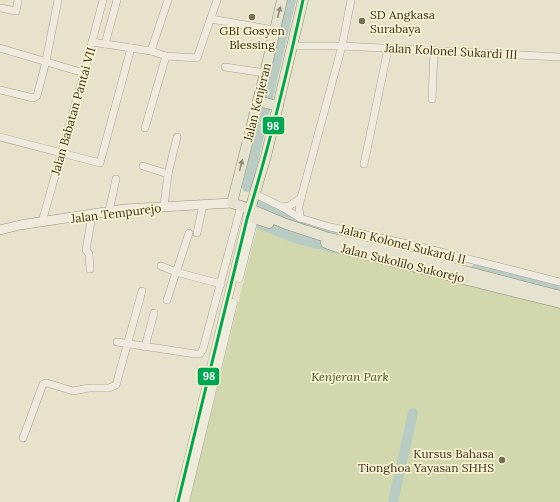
<svg xmlns="http://www.w3.org/2000/svg" width="560" height="502" font-family="Lora,serif">
<rect width="100%" height="100%" fill="#e6e2cc"/>
<polygon fill="#d1d8ad" points="259,220 298,233 560,300 560,502 189,502"/>
<g fill="none" stroke-linecap="round" stroke-linejoin="round">
<g stroke="#b8ccc3" stroke-width="10">
<polyline points="247,187 291,0"/>
<polyline points="259,202 297,222 350,238"/>
<polyline points="260,224 294,238 334,248"/>
<polyline points="476,269 560,290"/>
<polyline points="393,502 413,413"/>
</g>
<defs>
<g id="minor">
<polyline points="0,8 16,11 18,0"/>
<polyline points="211,19 274,30"/>
<polyline points="92,42 151,51 166,56 197,58 217,0"/>
<polyline points="105,44 117,0"/>
<polyline points="293,46 342,46 560,57"/>
<polyline points="0,48 84,73"/>
<polyline points="151,51 168,0"/>
<polyline points="225,67 265,73"/>
<polyline points="0,90 33,98 37,96 46,61 58,0"/>
<polyline points="432,99 434,51"/>
<polyline points="145,128 166,56"/>
<polyline points="0,137 100,163 131,48"/>
<polyline points="364,164 388,49"/>
<polyline points="143,166 168,174"/>
<polyline points="255,194 282,207 300,218 330,227 417,246 560,282"/>
<polyline points="164,206 168,174 177,137"/>
<polyline points="282,207 289,206 301,198"/>
<polyline points="109,211 116,179"/>
<polyline points="300,218 299,207 301,198 342,46 351,0"/>
<polyline points="42,222 84,73 103,0"/>
<polyline points="197,233 203,205"/>
<polyline points="161,266 176,272 221,284"/>
<polyline points="90,269 89,254 86,250 91,221 91,215"/>
<polyline points="167,300 189,233"/>
<polyline points="117,342 195,354 200,354 203,349 241,206"/>
<polyline points="145,347 154,313"/>
<polyline points="23,438 43,384 47,383 73,391 89,388 109,388 116,385 142,291"/>
</g>
<g id="tertiary">
<polyline points="239,278 254,218"/>
<polyline points="178,502 248,216"/>
<polyline points="185,502 233,303"/>
</g>
<polyline id="secondary" points="0,230 20,225 125,209 232,203"/>
<g id="primary">
<polyline points="282,0 265,73 232,203 250,209 286,224 329,238 400,254 560,296"/>
<polyline points="258,101 278,106"/>
<polyline points="269,223 248,216 266,156 303,0"/>
<polyline points="326,243 343,249 560,303"/>
</g>
</defs>
<use href="#minor" stroke="#aba695" stroke-width="8"/>
<use href="#tertiary" stroke="#aba695" stroke-width="9"/>
<use href="#secondary" stroke="#9b9685" stroke-width="10"/>
<use href="#primary" stroke="#908b7c" stroke-width="11"/>
<use href="#minor" stroke="#eeebde" stroke-width="7"/>
<use href="#tertiary" stroke="#eeebde" stroke-width="8"/>
<use href="#secondary" stroke="#eeebde" stroke-width="9"/>
<use href="#primary" stroke="#e5e2cf" stroke-width="10"/>
<defs>
<path id="bus-1" d="M 178,502 L 247,219 C 269,147 287,74 303,0"/>
</defs>
<use href="#bus-1" stroke="#f8f2d1" stroke-width="6"/>
<use href="#bus-1" stroke="#00a651" stroke-width="3"/>
</g>
<defs><path id="oneway-solid" d="M-6-.8H1V-3.2L6.5 0L1 3.2V.8H-6Z"/></defs>
<g fill="#908976">
<use href="#oneway-solid" transform="translate(279 12) rotate(-76)"/>
<use href="#oneway-solid" transform="translate(241 165) rotate(-76)"/>
</g>
<g fill="#766e5a" stroke="#f8f2d1" stroke-width="1.5">
<circle cx="252" cy="17" r="4"/>
<circle cx="362" cy="21" r="4"/>
<circle cx="502" cy="460" r="4"/>
</g>
<g text-anchor="middle" dominant-baseline="central" stroke-width="3.5" stroke-linejoin="round" paint-order="stroke">
<g font-size="12" fill="#3a301d" stroke="#f8f2d1" text-anchor="start">
<text x="370" y="14">SD Angkasa<tspan x="370" dy="14">Surabaya</tspan></text>
<text x="252" y="30" text-anchor="middle">GBI Gosyen<tspan x="252" dy="14">Blessing</tspan></text>
<text x="494" y="453" text-anchor="end">Kursus Bahasa<tspan x="494" dy="14">Tionghoa Yayasan SHHS</tspan></text>
</g>
<g font-size="12" fill="#3a301d" stroke="#f8f2d1">
<text transform="translate(451 51) rotate(3)">Jalan Kolonel Sukardi III</text>
<text transform="translate(257 102) rotate(-76)">Jalan Kenjeran</text>
<text transform="translate(73 111) rotate(-74)">Jalan Babatan Pantai VII</text>
<text transform="translate(116 213) rotate(-7)">Jalan Tempurejo</text>
<text transform="translate(403 244) rotate(14)">Jalan Kolonel Sukardi II</text>
<text transform="translate(403 263) rotate(14)">Jalan Sukolilo Sukorejo</text>
</g>
<g font-size="12" font-style="italic" fill="#425822" stroke="#f8f2d1">
<text x="350" y="376">Kenjeran Park</text>
</g>
</g>
<g stroke="#f8f2d1" stroke-width="1.5">
<rect x="262" y="116" width="23" height="19" rx="4" fill="#00a651"/>
<rect x="197" y="367" width="23" height="19" rx="4" fill="#00a651"/>
</g>
<g font-size="11" text-anchor="middle" font-weight="bold" fill="#fff">
<text x="273" y="130">98</text>
<text x="209" y="380">98</text>
</g>
</svg>
